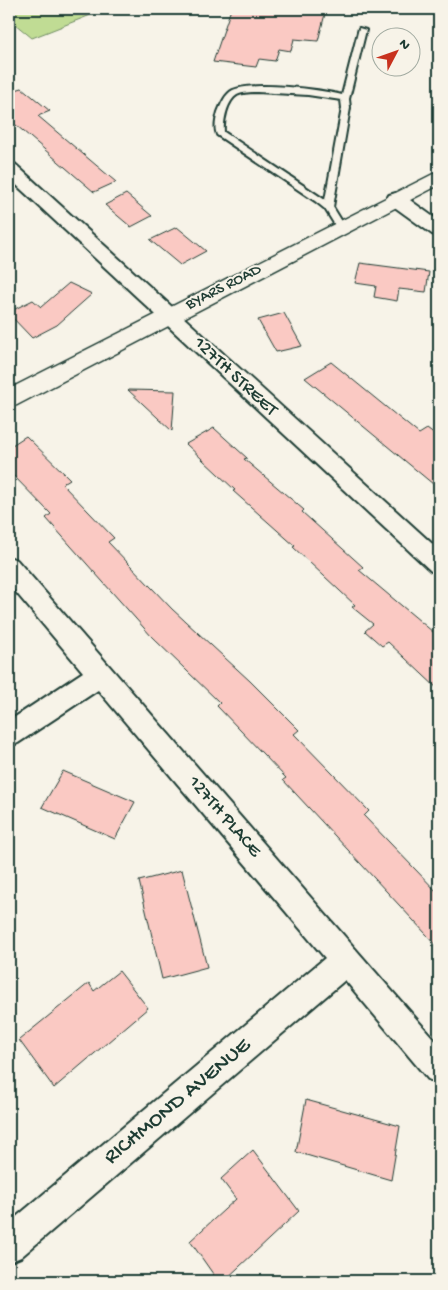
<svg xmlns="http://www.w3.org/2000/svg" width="448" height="1290" font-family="'Gochi Hand',sans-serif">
<rect width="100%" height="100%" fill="#f7f3e8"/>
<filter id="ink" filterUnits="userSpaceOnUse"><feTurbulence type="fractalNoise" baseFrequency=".02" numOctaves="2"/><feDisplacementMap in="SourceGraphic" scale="10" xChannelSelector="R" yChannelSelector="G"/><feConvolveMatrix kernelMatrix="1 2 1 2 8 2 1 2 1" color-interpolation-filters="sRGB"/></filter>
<g filter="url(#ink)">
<polygon fill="#c0dc94" stroke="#708c64" points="9,9 106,9 32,38 9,19"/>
<g fill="#fac9c3" stroke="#1f3d34">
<polygon points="231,9 295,9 295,11 325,14 318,41 294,39 291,51 279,49 275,61 259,59 256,67 213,62"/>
<polygon points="22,88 50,111 38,116 116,182 94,192 16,125 9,128 9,92"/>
<polygon points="126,194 152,216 131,227 105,205"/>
<polygon points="177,227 206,251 180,265 150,240"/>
<polygon points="360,263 429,272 426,292 399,289 397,301 374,297 376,286 355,283"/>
<polygon points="69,283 92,294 57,325 32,338 9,314 9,312 33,300 41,307"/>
<polygon points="284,313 302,346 276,352 258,320"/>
<polygon points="331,362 419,434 427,429 439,438 439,489 305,378"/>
<polygon points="128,390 175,391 172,431"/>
<polygon points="214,428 247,458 244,459 304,510 302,512 363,567 359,570 439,637 439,690 388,642 382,646 365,631 373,624 352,607 355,605 293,547 295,546 233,491 235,490 186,444"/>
<polygon points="26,436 70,479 62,484 114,538 108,542 172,609 250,681 299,730 294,734 369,811 364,816 439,894 439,948 283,780 286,778 217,706 220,703 152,637 46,518 51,514 9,471 9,447"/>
<polygon points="63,771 135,802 115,839 42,807"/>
<polygon points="182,870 207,967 162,979 139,881"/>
<polygon points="119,971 148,1008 54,1088 19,1040 89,983 94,991"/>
<polygon points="306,1100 400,1126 391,1180 296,1152"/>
<polygon points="253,1150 299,1211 224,1281 218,1281 190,1241 236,1199 221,1179"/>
</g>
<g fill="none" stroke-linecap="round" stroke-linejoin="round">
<defs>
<path id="lane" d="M 359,28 L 366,30 L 349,99 L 350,108 L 333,207 L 346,228 L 341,231 L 338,230 L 325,209 L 315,201 L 217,135 C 214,128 216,120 218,112 C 221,105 225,94 233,90 C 254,81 320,89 342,95 ZM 257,92 L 308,95 L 341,100 L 342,108 L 325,200 L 224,132 C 223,121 227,101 237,95 C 243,92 251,92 257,92 Z"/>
<g id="street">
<polygon points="9,163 15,164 439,550 439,574 431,571 9,178"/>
<polygon points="396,193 403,195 439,221 439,236 432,234 389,203 387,199 389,195"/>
<polygon points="9,557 17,560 439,1045 439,1084 428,1079 345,980 21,1257 9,1262 9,1223 325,958 98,690 18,743 9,747 9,721 83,672 9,584"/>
</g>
<polygon id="secondary" points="439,171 439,185 17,405 9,407 9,389"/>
</defs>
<use href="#lane" stroke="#1f3d34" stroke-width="4"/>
<use href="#street" stroke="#1f3d34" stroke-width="4"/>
<use href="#secondary" stroke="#1f3d34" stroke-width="3"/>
<use href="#lane" fill="#f7f3e8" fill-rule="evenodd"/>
<use href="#street" fill="#f7f3e8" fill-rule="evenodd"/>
<use href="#secondary" fill="#f7f3e8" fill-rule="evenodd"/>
</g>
</g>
<g text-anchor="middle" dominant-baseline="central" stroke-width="4" stroke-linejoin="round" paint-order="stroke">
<g font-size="16" fill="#1f3d34" stroke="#f7f3e8">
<text transform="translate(224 288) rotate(-27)">BYARS ROAD</text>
</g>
<g font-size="19" fill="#1f3d34" stroke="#f7f3e8">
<text transform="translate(235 377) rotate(43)">127TH STREET</text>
<text transform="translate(224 817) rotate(49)">127TH PLACE</text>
</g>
<g font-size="22" fill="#1f3d34" stroke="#f7f3e8">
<text transform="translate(178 1102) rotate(-40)">RICHMOND AVENUE</text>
</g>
</g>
<rect width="448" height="1290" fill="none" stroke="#f7f3e8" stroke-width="30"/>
<rect x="15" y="15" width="418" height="1260" fill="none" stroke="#1f3d34" stroke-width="2" filter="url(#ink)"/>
<g transform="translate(396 52) rotate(49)"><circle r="24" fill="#f7f3e8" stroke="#a1aaa0"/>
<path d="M0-4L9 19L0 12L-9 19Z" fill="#c8321e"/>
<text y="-8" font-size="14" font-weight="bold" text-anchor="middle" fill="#1f3d34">N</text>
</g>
</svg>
